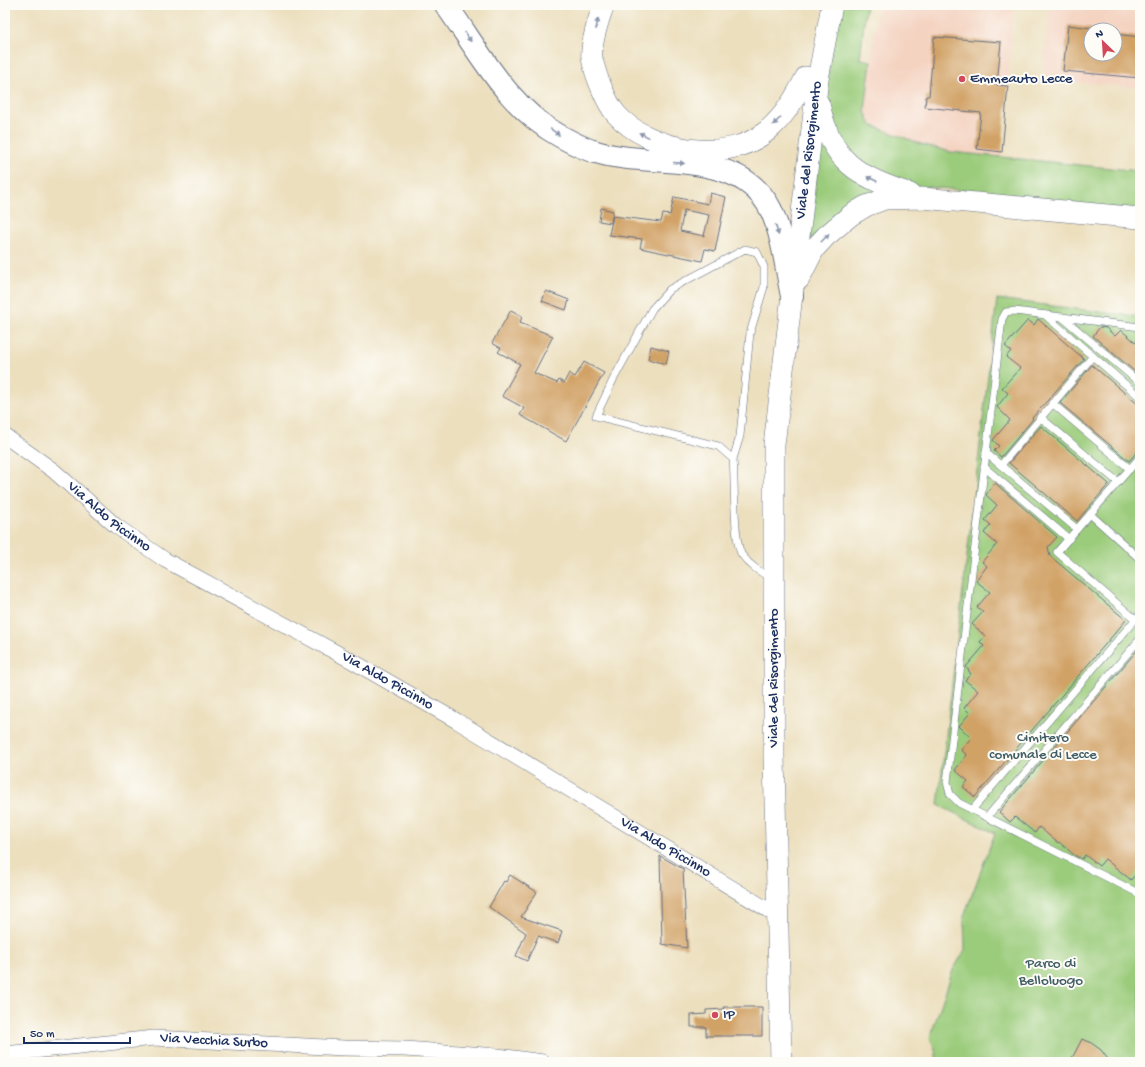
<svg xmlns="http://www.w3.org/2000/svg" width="1145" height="1067" font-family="'Gochi Hand',sans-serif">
<rect width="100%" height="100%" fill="#fdfcf7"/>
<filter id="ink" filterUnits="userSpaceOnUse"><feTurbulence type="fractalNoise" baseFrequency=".025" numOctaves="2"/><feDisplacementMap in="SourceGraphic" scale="8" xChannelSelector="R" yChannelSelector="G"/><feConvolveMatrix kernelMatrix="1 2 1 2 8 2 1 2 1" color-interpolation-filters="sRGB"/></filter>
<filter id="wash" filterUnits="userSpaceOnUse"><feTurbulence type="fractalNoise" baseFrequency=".012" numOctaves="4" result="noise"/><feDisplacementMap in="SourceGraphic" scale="16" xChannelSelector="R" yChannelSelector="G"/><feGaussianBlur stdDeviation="0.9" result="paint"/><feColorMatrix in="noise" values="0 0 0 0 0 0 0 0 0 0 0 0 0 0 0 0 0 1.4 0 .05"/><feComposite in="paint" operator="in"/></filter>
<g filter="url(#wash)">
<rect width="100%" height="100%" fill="#ecdfbe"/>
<g fill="#f4d3c1" fill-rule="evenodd">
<polygon points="878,5 1014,5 1001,156 951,152 921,144 871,125 865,111"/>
<path d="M 1050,5 L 1071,5 L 1140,12 L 1140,88 L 1042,79 ZM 1091,30 L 1115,30 L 1115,54 L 1091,54 Z"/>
</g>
<g fill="#9bcc7c" stroke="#5b7e6d">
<polygon points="837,5 866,5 860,59 871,61 865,111 871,125 921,144 951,152 1140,171 1140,211 1038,200 1023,196 907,185 883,178 847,152 829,118 826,95"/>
<polygon points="820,140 884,192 810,240"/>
<polygon points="997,299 1140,317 1140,1062 936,1062 936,1053 930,1037 953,970 965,950 964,916 995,833 938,805"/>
</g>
<g id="blocks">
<g fill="#d1a266" fill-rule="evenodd">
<polygon points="1068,25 1091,28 1091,54 1115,54 1115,34 1140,37 1140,78 1063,71"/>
<polygon points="934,37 1001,42 997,85 1008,86 1002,152 977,149 981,113 925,107 926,96 929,96"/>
<path d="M 710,193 L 726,197 L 715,251 L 705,249 L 702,261 L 640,248 L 642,239 L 609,235 L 613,216 L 661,222 L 663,214 L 670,215 L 674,197 L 708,204 ZM 684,210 L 709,215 L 704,236 L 680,231 Z"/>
<polygon points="601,208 613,211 611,223 599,221"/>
<polygon points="546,291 569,300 566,310 542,301"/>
<polygon points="511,310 522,316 520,323 553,336 534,373 557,383 559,380 564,383 569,373 575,377 584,362 604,373 566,441 520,415 524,408 502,396 520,364 498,352 501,348 492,343"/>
<polygon points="1038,319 1084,359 1032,418 1033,419 1001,457 994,451 999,446 993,440 1010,420 997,407 1008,393 1002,388 1020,368 1006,357 1011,351 1005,346 1028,320 1034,325"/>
<polygon points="1100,327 1106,328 1115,336 1121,330 1140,346 1140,376 1093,336"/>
<polygon points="651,346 669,351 666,364 648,359"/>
<polygon points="1092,365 1140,406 1140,448 1129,461 1060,403"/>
<polygon points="1041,426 1109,484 1077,521 1009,463"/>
<polygon points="995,483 1057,537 1048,547 1050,556 1126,620 975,797 963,787 968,781 955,770 967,755 961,750 971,738 959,726 970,713 964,708 978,691 965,680 971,674 966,667 984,646 980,642 985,636 972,624 983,612 977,607 990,592 976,581 987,566 982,562 997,544 984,533 991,525 985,520 997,505 986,495"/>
<polygon points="1140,647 1140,869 1131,880 1105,859 1099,866 1085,855 1082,859 1074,855 1059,842 1058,843 1039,827 1035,833 1015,817 1010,822 999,812"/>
<polygon points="660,856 683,869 687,948 662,944"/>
<polygon points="510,875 537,892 521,917 562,931 558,943 538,936 527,961 516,956 526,933 489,907 504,881 506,882"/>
<polygon points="723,1007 762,1007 762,1036 706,1036 706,1027 691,1027 691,1015 706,1014 706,1010 724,1009"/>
<polygon points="1082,1039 1090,1042 1101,1050 1110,1062 1070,1062"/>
</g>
</g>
</g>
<g filter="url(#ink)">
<use href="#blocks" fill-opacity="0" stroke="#646d80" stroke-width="1"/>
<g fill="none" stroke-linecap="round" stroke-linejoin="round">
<defs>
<g id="service">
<polyline points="1045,315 1140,397"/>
<polyline points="1062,317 1140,383"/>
<polyline points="1140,327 1015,311 1006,312 1002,319 947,782 950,794 959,803 1140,894"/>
<polyline points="1052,403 1130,469"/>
<polyline points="1040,417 1118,482"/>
<polyline points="986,453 1077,529"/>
<path d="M 733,459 L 740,436 L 750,333 L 764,287 L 764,267 L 757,252 L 745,249 L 670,289 L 652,309 L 613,380 L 596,416 L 718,446 L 733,459 C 735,478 733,542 742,555 C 750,566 760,572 771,578"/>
<polyline points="1001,465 1093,356"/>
<polyline points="984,467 1069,539"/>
<polyline points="1090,514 1140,559"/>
<polyline points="1135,619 1057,552 1140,457"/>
<polyline points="972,810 1140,614"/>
<polyline points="987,817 1140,639"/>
</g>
<g id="minor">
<path id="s1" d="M 5,436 L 54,471 L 116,526 L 165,560 L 352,661 L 457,721 L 778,916"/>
<path id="s2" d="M 5,1054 L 154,1038 L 344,1048 L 405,1049 L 498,1056 L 543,1062"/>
</g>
<g id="secondary">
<path d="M 604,5 C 599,17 590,46 592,58 C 595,74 606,102 616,114 C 649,151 727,165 767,131 C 785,116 795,98 806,77"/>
<path d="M 819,104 C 832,163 856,175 910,194"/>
<polyline points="799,279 814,249 826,236 851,215 866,206 885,199 922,198 1140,218"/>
<path id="s3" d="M 781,1062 L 774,757 L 774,445 L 818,79 L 832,5"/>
</g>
<path id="trunk" d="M 446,5 C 479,51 508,108 560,136 C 571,142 584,149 596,152 C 652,169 740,147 771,210 C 783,236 786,268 792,296"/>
</defs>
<use href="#service" stroke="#646d80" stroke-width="8"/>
<use href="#minor" stroke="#646d80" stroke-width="16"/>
<use href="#secondary" stroke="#646d80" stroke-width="22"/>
<use href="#trunk" stroke="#646d80" stroke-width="24"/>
<use href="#service" stroke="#fff" stroke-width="7"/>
<use href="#minor" stroke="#fff" stroke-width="15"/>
<use href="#secondary" stroke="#fff" stroke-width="21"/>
<use href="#trunk" stroke="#fff" stroke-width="22"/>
</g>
<defs><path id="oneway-solid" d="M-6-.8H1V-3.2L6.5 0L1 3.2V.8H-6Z"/></defs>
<g fill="#8d97ae">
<use href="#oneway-solid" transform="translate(597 24) rotate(-79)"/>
<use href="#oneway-solid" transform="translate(468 37) rotate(57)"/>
<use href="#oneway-solid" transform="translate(777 121) rotate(135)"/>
<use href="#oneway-solid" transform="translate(555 132) rotate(35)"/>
<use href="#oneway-solid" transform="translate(644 135) rotate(-154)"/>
<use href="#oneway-solid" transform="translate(679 163) rotate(5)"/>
<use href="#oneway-solid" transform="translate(872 179) rotate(-155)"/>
<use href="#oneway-solid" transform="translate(777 230) rotate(73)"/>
<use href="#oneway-solid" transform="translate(825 238) rotate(-45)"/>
</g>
</g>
<g fill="#d1495b" stroke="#fdfcf7" stroke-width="1.5">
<circle cx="962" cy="79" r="4"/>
<circle cx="715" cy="1015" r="4"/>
</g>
<g text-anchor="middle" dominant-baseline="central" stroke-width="4" stroke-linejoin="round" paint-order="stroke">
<g font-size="15" fill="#1b2f5e" stroke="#fdfcf7" text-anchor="start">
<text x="970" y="79">Emmeauto Lecce</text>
<text x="723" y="1015">IP</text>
</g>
<g font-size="15" fill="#1b2f5e" stroke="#fdfcf7">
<text stroke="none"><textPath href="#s3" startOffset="914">Viale del Risorgimento</textPath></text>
<text stroke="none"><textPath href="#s1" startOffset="132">Via Aldo Piccinno</textPath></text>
<text transform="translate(774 678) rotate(-90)">Viale del Risorgimento</text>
<text stroke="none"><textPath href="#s1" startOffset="456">Via Aldo Piccinno</textPath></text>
<text stroke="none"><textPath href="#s1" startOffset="780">Via Aldo Piccinno</textPath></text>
<text stroke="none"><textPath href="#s2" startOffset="210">Via Vecchia Surbo</textPath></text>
</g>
<g font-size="15" fill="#415e67" stroke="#fdfcf7">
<text x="1043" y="738">Cimitero<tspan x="1043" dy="17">comunale di Lecce</tspan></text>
<text x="1051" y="964">Parco di<tspan x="1051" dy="17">Belloluogo</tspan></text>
</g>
</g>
<rect width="1145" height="1067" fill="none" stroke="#fdfcf7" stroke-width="20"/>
<g transform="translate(1103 42) rotate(335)"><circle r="19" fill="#fdfcf7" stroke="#a3aaba"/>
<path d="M0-3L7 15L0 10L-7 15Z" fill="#d1495b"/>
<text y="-6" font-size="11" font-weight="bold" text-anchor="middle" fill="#1b2f5e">N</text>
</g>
<path d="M24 1037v6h106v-6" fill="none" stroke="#1b2f5e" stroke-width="2"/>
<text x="30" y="1037" font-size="12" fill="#1b2f5e" stroke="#fdfcf7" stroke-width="3" paint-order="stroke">50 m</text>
</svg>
